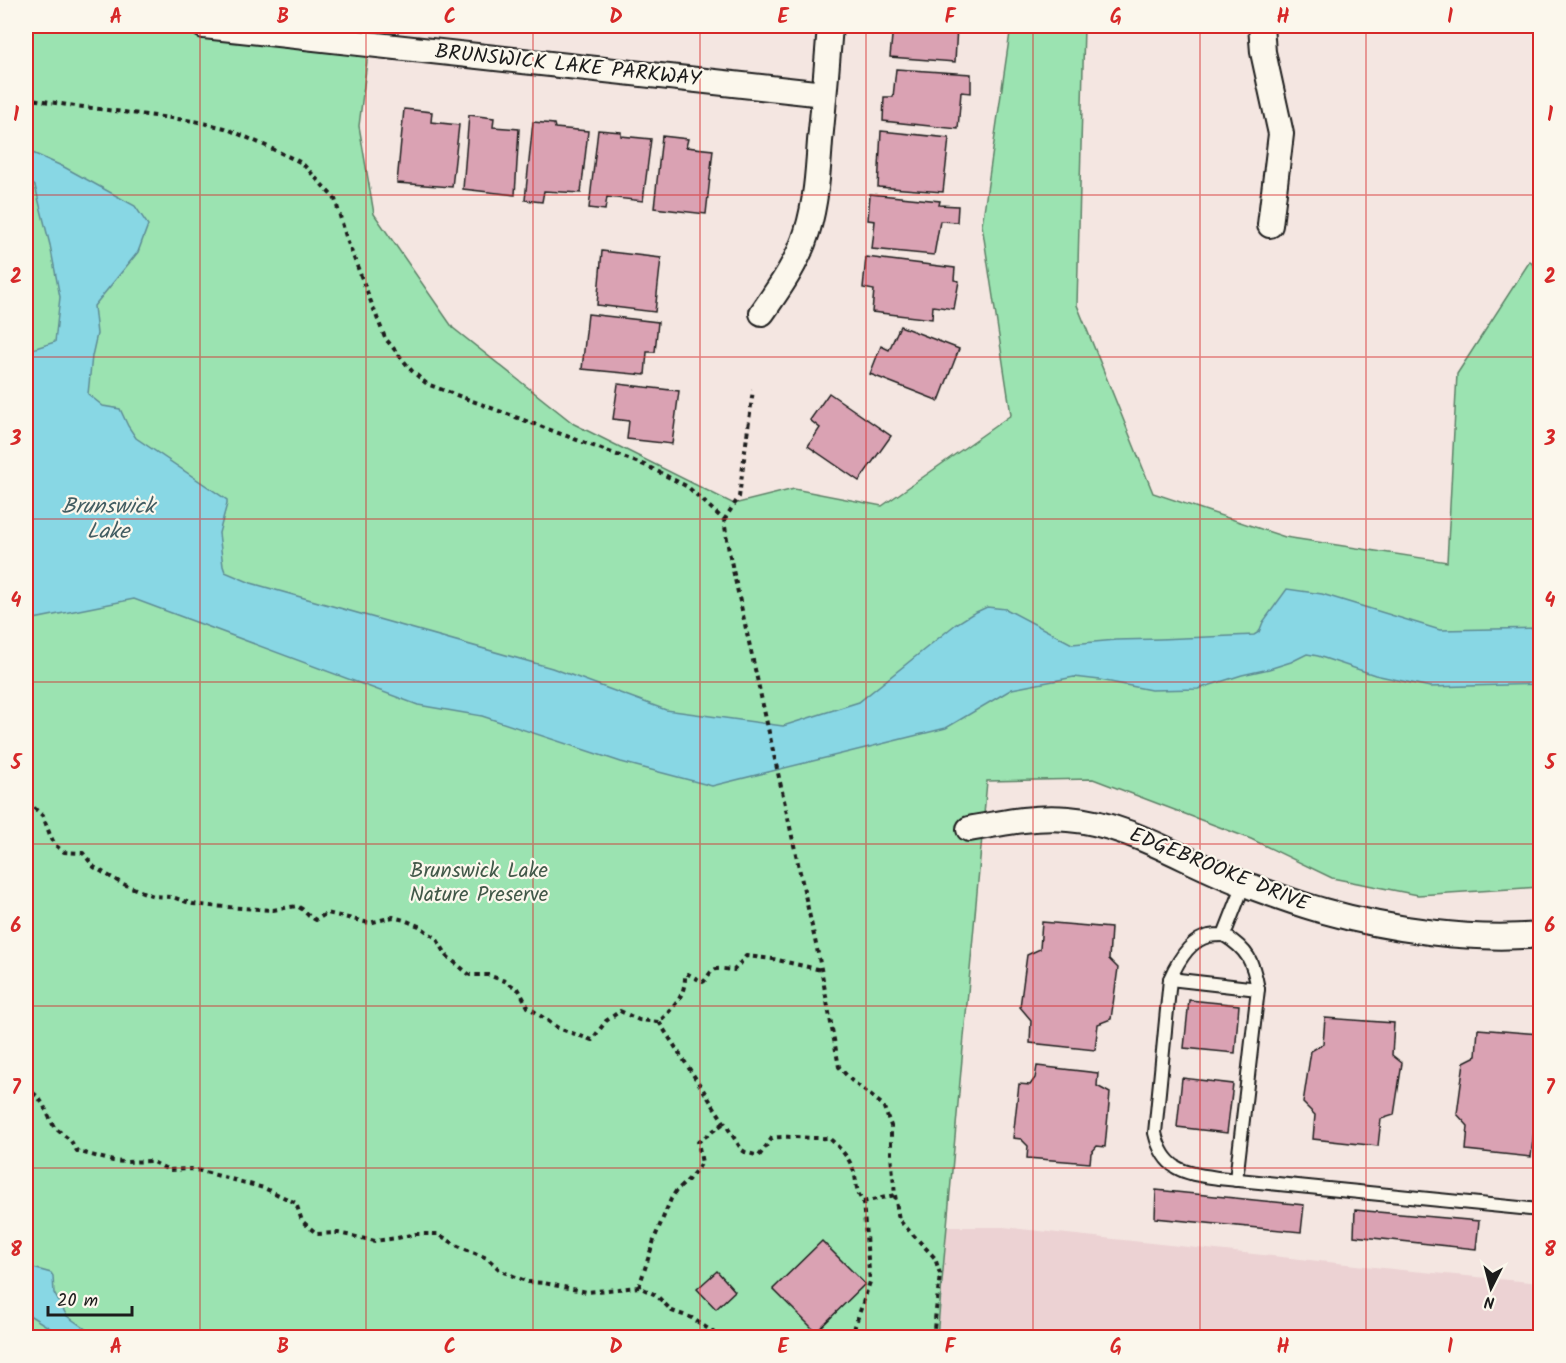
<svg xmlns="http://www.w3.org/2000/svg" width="1566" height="1363" font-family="Kalam,sans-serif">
<rect width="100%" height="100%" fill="#f4e6e1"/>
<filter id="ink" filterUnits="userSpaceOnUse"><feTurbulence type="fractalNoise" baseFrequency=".0167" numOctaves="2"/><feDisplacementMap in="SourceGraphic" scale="12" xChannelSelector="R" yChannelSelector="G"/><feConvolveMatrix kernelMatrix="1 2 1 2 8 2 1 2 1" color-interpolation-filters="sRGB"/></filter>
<g filter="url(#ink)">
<polygon fill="#ecd2d3" points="947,1227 1003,1227 1402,1270 1540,1283 1540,1337 937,1337"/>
<polygon fill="#9be3b1" stroke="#5c8066" stroke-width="1.5" points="26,26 204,26 369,45 359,126 374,214 453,328 574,424 734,504 794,489 882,506 1011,415 982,225 1011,26 1084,26 1077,305 1153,493 1285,537 1447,562 1457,374 1530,261 1540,275 1540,887 1418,895 1332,878 1251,839 1093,779 987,781 937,1337 26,1337"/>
<g fill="#88d7e4" stroke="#5d8c94" stroke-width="1.5">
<polygon points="26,150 64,167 135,206 148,225 138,252 94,306 97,334 92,356 88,394 103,406 120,409 128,426 136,438 227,500 227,504 219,533 223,566 225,572 251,583 552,668 666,710 783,726 859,702 956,624 972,614 987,607 1006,609 1072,644 1116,640 1160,639 1254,635 1259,632 1263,622 1287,589 1322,594 1440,630 1540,628 1540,684 1430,687 1375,675 1318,656 1307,654 1291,662 1269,669 1242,675 1198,689 1151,690 1100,680 1074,677 1012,689 946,728 712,786 621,762 482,716 418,705 134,599 34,619 26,626 26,351 55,342 60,297 50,245 35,186 26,178"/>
<polygon points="26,1266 51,1273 53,1276 54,1293 67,1316 97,1337 64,1337 26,1313"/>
</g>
<g fill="#daa2b3" stroke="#1c1c1c" stroke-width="1.5">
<polygon points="893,26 957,26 955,62 890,57"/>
<polygon points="896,69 971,74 971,93 961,92 958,129 883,121 884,97 893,97"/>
<polygon points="404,109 432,112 431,122 459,125 452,187 397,183"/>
<polygon points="469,115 494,118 493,127 519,129 515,195 463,189"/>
<polygon points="533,122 554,124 555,128 588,131 581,193 544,191 542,202 525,200"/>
<polygon points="598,130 621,132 621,136 651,139 643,201 607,197 605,210 589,208"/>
<polygon points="881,131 949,138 943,192 878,187"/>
<polygon points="662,136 688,139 686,147 713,150 706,214 654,208"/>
<polygon points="870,194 940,201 939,205 958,206 957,222 940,221 934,255 872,249 875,221 868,220"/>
<polygon points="602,251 661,258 655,312 597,305"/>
<polygon points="866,257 955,268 954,280 959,281 954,309 933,306 932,319 872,312 874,290 863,288"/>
<polygon points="588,314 658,322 655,352 647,352 645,375 582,369"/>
<polygon points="900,326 959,349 939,401 870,374 881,346 889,350"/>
<polygon points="618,384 679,391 672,444 627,439 629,421 613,419"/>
<polygon points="829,393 891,436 859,481 808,446 820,428 810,420"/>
<polygon points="1042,922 1111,928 1109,959 1118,968 1111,1019 1098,1024 1095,1050 1030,1043 1031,1020 1020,1007 1027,955 1040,949"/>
<polygon points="1189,1000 1239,1005 1235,1053 1184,1048"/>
<polygon points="1325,1018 1394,1023 1392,1055 1402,1063 1394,1115 1381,1119 1378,1146 1313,1139 1315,1115 1303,1103 1311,1051 1323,1044"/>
<polygon points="1478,1029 1540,1034 1540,1128 1534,1131 1531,1157 1466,1150 1468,1126 1457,1114 1464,1062 1476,1056"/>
<polygon points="1037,1066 1098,1073 1097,1086 1110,1093 1105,1147 1097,1146 1091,1153 1090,1163 1027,1158 1028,1146 1021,1139 1013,1138 1019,1084 1030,1085 1035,1078"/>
<polygon points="1182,1078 1233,1084 1227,1133 1177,1127"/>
<polygon points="1156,1190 1304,1205 1301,1232 1155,1218"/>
<polygon points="1355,1210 1479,1221 1476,1249 1354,1236"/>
<polygon points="822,1241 865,1284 816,1332 773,1289"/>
<polygon points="717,1271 735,1291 716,1309 697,1289"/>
</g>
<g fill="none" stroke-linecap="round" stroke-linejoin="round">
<defs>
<g id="service">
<path d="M 1244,884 L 1224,935 C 1219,935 1213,935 1209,936 C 1189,940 1177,963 1170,979 L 1155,1133 C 1164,1171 1184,1173 1218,1178 L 1540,1210"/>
<path d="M 1224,935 C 1248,950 1253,961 1258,989 L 1236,1180"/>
<polyline points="1170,979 1258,989"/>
</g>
<g id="minor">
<polyline points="204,26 824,94"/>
<polyline points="1261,26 1263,52 1281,134 1270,225"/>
<path d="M 762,313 C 780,287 798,262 807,232 C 816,203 818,171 820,141 C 824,102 827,64 830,26"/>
<path d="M 969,829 C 1002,823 1034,816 1068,819 C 1133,824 1187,864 1247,885 C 1272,894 1298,904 1324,911 C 1391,930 1471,941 1540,935"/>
</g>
</defs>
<use href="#service" stroke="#1c1c1c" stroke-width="16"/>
<use href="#minor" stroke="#1c1c1c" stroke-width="28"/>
<g stroke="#1c1c1c" stroke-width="4" stroke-dasharray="4.5 4.5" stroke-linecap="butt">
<polyline points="26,98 68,105 194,121 225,128 264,145 302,163 335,199 347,240 385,338 412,371 427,384 647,466 688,487 724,520 729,552 819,958 839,1067 852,1081 883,1105 891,1126 891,1155 895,1195 899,1220 935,1258 940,1274 933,1338"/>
<polyline points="724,520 739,497 753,390"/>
<path d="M 26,806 L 31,805 L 43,816 L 50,835 L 55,845 L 64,852 L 83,853 L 94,867 L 121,883 L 145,893 L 154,896 L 172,897 L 193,904 L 211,906 L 273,910 L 297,906 L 302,909 L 309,916 L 316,920 L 327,913 L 369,923 L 393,917 L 404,920 L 419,926 L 436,938 L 448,957 L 470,975 L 488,975 L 505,981 L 519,990 L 528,1007 L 558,1028 L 592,1040 L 606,1021 L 620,1011 L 639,1020 L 659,1022 C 673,1007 686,997 685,974 L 688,974 L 703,982 C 707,979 709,973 713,970 C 719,967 728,970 734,970 L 746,956 L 773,959 L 821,970"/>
<path d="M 659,1022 L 742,1150 L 745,1152 L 759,1156 L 772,1138 C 790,1135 810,1139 829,1138 C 839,1147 848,1156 853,1169 C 858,1183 854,1188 863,1202 L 870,1282 L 855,1326 L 853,1338"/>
<polyline points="26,1087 38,1097 43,1104 54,1127 71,1141 77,1151 113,1161 124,1162 151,1161 169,1170 191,1169 201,1171 264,1188 296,1203 302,1221 317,1234 338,1233 375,1241 397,1238 415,1234 438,1234 458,1246 487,1258 501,1271 528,1282 544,1283 587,1292 639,1287 656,1295 672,1311 692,1318 722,1338"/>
<polyline points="863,1202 895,1195"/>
<polyline points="639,1287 655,1237 671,1199 676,1191 688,1180 702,1163 698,1142 724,1123"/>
</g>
<use href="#service" stroke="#fbf7ec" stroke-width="12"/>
<use href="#minor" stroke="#fbf7ec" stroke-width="24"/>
</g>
</g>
<path fill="none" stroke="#d62828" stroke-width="1.5" stroke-opacity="0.55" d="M 200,26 L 200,1338M 366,26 L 366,1338M 533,26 L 533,1338M 700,26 L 700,1338M 866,26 L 866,1338M 1033,26 L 1033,1338M 1200,26 L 1200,1338M 1366,26 L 1366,1338M 26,195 L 1540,195M 26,357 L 1540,357M 26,519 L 1540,519M 26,682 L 1540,682M 26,844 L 1540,844M 26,1006 L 1540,1006M 26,1168 L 1540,1168"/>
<g text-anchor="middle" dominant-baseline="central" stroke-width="4.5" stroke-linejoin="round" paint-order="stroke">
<g font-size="21" fill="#1c1c1c" stroke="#fbf7ec">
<text transform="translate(568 66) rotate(6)">BRUNSWICK LAKE PARKWAY</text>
<text transform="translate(1219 870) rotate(22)">EDGEBROOKE DRIVE</text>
</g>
<g font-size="21" fill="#425849" stroke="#fbf7ec">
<text x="479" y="871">Brunswick Lake<tspan x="479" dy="24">Nature Preserve</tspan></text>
</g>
<g font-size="22" font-style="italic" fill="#425d62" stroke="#fbf7ec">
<text x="108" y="507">Brunswick<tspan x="108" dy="25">Lake</tspan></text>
</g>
</g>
<rect width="1566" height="1363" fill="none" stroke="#fbf7ec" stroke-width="66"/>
<g transform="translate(1491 1288) rotate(186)" stroke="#fbf7ec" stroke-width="4.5" paint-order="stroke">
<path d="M0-4.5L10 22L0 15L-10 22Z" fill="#1c1c1c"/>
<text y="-9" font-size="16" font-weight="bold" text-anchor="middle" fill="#1c1c1c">N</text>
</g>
<path d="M48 1306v9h84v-9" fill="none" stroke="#1c1c1c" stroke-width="3"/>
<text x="57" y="1306" font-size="18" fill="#1c1c1c" stroke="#fbf7ec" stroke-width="4.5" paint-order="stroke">20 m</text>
<rect x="33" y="33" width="1500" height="1297" fill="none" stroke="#d62828" stroke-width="2"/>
<g font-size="20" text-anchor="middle" font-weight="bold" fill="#d62828">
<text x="116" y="23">A</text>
<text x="283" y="23">B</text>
<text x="450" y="23">C</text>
<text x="616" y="23">D</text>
<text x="783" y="23">E</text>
<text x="950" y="23">F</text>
<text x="1116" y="23">G</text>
<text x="1283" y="23">H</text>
<text x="1450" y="23">I</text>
<text x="16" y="121">1</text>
<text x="1550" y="121">1</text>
<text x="16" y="283">2</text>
<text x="1550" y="283">2</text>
<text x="16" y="445">3</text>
<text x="1550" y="445">3</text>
<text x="16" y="607">4</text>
<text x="1550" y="607">4</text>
<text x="16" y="769">5</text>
<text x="1550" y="769">5</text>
<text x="16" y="932">6</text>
<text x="1550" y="932">6</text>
<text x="16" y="1094">7</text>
<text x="1550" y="1094">7</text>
<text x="16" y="1256">8</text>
<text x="1550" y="1256">8</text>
<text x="116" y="1353">A</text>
<text x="283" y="1353">B</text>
<text x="450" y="1353">C</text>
<text x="616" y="1353">D</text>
<text x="783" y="1353">E</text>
<text x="950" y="1353">F</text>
<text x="1116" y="1353">G</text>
<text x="1283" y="1353">H</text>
<text x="1450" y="1353">I</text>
</g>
</svg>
